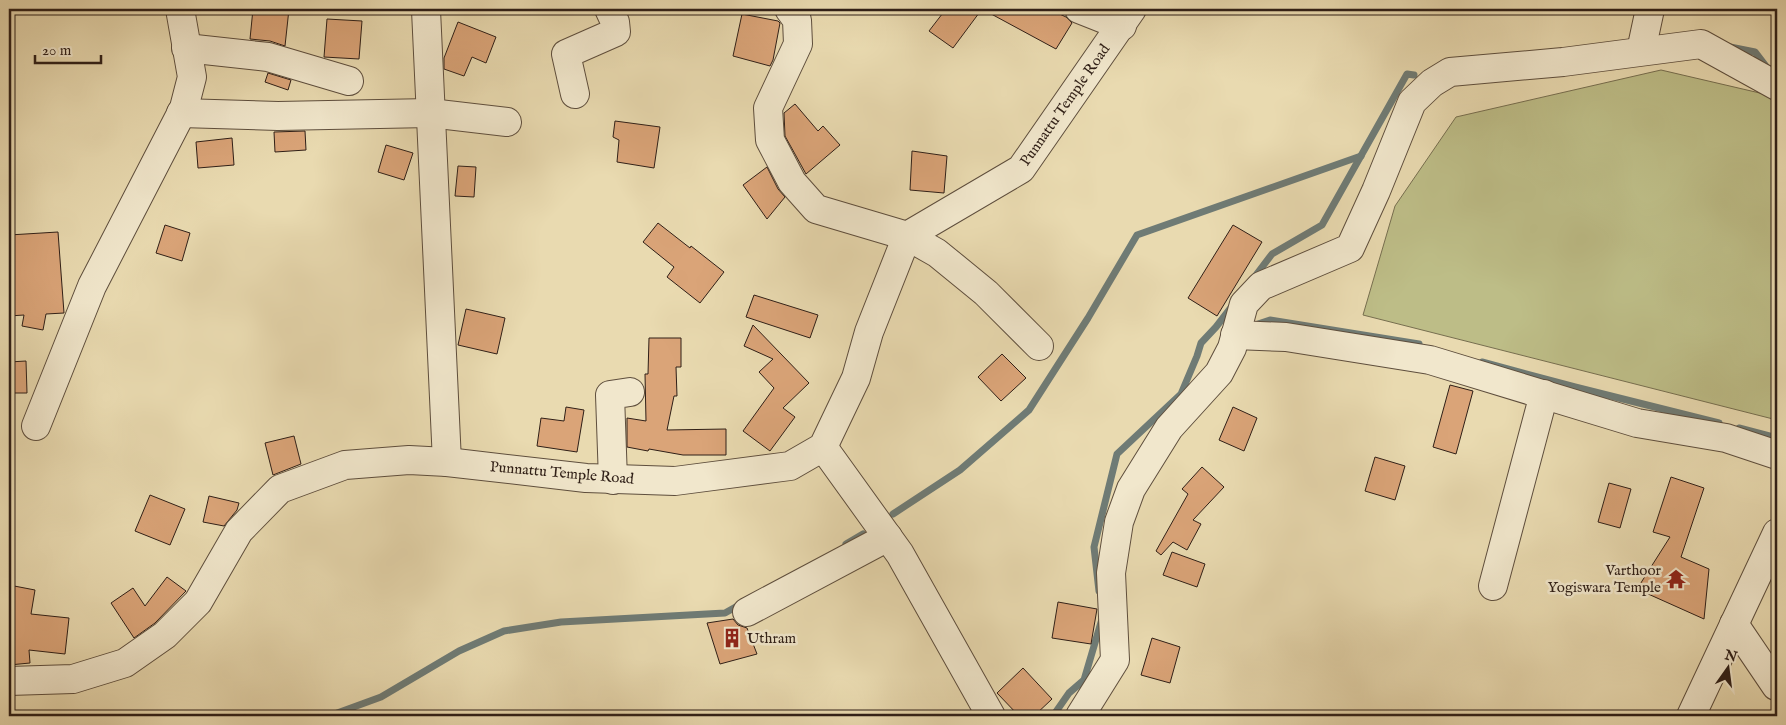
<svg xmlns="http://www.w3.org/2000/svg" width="1786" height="725" font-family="'IM FELL English',serif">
<rect width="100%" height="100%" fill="#e9dab0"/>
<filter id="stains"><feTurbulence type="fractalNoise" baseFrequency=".004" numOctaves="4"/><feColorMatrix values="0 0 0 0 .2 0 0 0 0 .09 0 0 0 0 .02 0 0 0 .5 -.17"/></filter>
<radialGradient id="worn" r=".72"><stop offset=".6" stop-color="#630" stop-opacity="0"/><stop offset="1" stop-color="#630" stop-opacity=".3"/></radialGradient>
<polygon fill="#bdbd87" stroke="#766e4f" points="1661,70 1777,97 1777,420 1363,315 1395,206 1456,117"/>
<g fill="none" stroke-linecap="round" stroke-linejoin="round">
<g stroke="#6f7b75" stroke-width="7">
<polyline points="1730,47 1755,52 1768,69"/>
<polyline points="1253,279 1272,254 1322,225 1407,74 1414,75"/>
<polyline points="1255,325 1270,320 1419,344"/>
<polyline points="1482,362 1575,387 1719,423"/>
<polyline points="1739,428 1777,438"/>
<polyline points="893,514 960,470 1029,410 1088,318 1137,235 1361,156"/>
<polyline points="846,544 863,534"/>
<polyline points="1099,591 1094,547 1117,454 1181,394 1197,356 1201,343 1216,327 1233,305"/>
<polyline points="329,716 381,697 459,651 504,631 561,622 725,613 741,604"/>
<polyline points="1053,716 1069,693 1084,680 1102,619"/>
</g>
</g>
<g fill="#daa478" stroke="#2f1f17">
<polygon points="253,9 289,9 285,46 270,41 250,39"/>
<polygon points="946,9 982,9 953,48 929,31"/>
<polygon points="982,9 1049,9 1066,17 1072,23 1056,49"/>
<polygon points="742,14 778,21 780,23 773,60 770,66 733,56"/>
<polygon points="327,19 362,21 359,59 324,57"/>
<polygon points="458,22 496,37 486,63 472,57 464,76 444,69 444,58"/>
<polygon points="268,73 291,80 288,90 265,82"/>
<polygon points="795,104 818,131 823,126 840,145 806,174 785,136 784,113"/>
<polygon points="615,121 660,127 654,168 617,162 619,140 613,137"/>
<polygon points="305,131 306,150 275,152 274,132"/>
<polygon points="232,138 234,165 198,168 196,142"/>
<polygon points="386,145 413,153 404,180 378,172"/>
<polygon points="912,151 947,156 944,193 910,190"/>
<polygon points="458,166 476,167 474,197 455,196"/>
<polygon points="767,167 778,189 785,197 767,219 743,185"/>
<polygon points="658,223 690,248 691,246 724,272 700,303 667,277 674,267 643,242"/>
<polygon points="165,225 190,233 182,261 156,253"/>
<polygon points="1233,225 1262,242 1217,316 1188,298"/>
<polygon points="58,232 64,313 46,314 43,330 22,326 24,315 9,316 9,235"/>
<polygon points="754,295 818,315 810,338 746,317"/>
<polygon points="466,309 505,318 497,354 458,345"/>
<polygon points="753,325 809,383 783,408 795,417 770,451 743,431 774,388 759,372 773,359 744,346"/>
<polygon points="649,338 681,338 681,367 676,367 677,396 674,396 667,430 726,429 726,455 683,455 649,449 648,451 627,447 627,418 646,421 645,374 648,374"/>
<polygon points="1002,354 1026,378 1001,401 978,377"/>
<polygon points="26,361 27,393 9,393 9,362"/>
<polygon points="1450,385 1473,391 1456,454 1433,447"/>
<polygon points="566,407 584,410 577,452 537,446 541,418 564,421"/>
<polygon points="1233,407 1257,418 1244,451 1219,440"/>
<polygon points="294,436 301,464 273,475 265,443"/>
<polygon points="1375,457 1405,466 1395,500 1365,491"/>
<polygon points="1202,467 1224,487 1193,520 1201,524 1187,550 1173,542 1161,555 1156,551 1188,494 1182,489"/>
<polygon points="1671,477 1704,488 1681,557 1709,569 1704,619 1637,589 1670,537 1653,532"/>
<polygon points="1609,483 1631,489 1620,528 1598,522"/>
<polygon points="150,495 185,509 170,545 135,531"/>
<polygon points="209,496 239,503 237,510 224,526 203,522"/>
<polygon points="1172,552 1205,564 1197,587 1163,575"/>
<polygon points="167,577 186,591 155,623 134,638 111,603 133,588 145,606"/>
<polygon points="9,585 35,590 31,614 69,618 65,654 29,650 30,663 9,665"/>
<polygon points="1058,602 1097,609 1091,644 1052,638"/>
<polygon points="733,619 738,625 747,628 757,654 720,664 707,623"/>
<polygon points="1152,638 1180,647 1170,683 1141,675"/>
<polygon points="1023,668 1052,699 1034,716 1019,716 997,693"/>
</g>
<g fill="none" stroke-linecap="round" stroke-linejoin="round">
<defs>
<g id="minor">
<polyline points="789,9 797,20 798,44 768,108 770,140 792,182 816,209 907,236 937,253 986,293 1039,346"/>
<polyline points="1079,9 1122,26"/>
<polyline points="426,10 447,462"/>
<polyline points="186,48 268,57 349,81"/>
<polyline points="1641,51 1650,9"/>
<polyline points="575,94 566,54 616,32 615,22 609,9"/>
<polyline points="181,113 278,116 430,113 507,122"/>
<polyline points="1235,335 1286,337 1430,360 1637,423 1726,438 1777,455"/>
<polyline points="36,426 92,286 184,108 192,77 180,9"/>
<polyline points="823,447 900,554 991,716"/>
<polyline points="613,480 610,395 630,392"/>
<polyline points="1493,586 1544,394"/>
<polyline points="747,612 888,537"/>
<polyline points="1734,624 1776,686"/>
<polyline points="9,681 73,679 125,663 165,635 198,602 239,531 280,489 345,465 409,460 447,462 586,478 675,481 790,466 823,447 856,378 869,332 907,236 1021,169 1132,9"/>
<polyline points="1080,716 1115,660 1111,573 1119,522 1131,489 1169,428 1219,373 1232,348 1244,304 1261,286 1350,248 1376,191 1412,102 1432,83 1450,72 1563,62 1701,44 1777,86"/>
<polyline points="1691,716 1777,533"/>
</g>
</defs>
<use href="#minor" stroke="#5e4e3d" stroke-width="30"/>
<use href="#minor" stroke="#f1e7cc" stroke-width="28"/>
</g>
<defs>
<symbol id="temple-bare" viewBox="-9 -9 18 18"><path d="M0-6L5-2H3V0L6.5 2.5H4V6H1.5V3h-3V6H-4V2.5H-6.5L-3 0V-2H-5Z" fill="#8f2418" stroke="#f1e7cc" stroke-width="2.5" paint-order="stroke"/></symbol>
<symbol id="building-bare" viewBox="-9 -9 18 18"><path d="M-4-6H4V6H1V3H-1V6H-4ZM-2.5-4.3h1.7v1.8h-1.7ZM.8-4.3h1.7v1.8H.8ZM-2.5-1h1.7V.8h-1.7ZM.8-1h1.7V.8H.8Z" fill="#8f2418" stroke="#f1e7cc" stroke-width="2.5" paint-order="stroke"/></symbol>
</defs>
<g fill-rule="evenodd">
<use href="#temple-bare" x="1662" y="565" width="28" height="28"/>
<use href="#building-bare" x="718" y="624" width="28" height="28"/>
</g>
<g text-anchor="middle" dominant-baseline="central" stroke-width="5" stroke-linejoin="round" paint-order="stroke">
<g font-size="15" fill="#2f1f17" stroke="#f1e7cc">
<text transform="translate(1065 105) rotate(-55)">Punnattu Temple Road</text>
<text transform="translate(562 473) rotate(5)">Punnattu Temple Road</text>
</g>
<g font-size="15" fill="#2f1f17" stroke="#f1e7cc" text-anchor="end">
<text x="1661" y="570">Varthoor<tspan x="1661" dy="17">Yogiswara Temple</tspan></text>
<text x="747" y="638" text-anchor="start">Uthram</text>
</g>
</g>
<rect width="1786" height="725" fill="none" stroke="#e9dab0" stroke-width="30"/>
<rect x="10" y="10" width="1766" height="705" fill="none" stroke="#2f1f17" stroke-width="2.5"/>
<rect x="15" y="15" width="1756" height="695" fill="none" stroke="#2f1f17"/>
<g transform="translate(1728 668) rotate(14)" stroke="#f1e7cc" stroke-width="4" paint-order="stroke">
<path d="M0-4L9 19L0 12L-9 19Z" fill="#2f1f17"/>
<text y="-8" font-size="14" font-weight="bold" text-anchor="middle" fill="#2f1f17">N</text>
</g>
<path d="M35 55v8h66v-8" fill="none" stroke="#2f1f17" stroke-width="2.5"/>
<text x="42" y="55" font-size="15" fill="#2f1f17" stroke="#f1e7cc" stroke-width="4" paint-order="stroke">20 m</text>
<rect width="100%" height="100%" filter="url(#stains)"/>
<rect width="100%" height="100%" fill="url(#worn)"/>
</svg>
